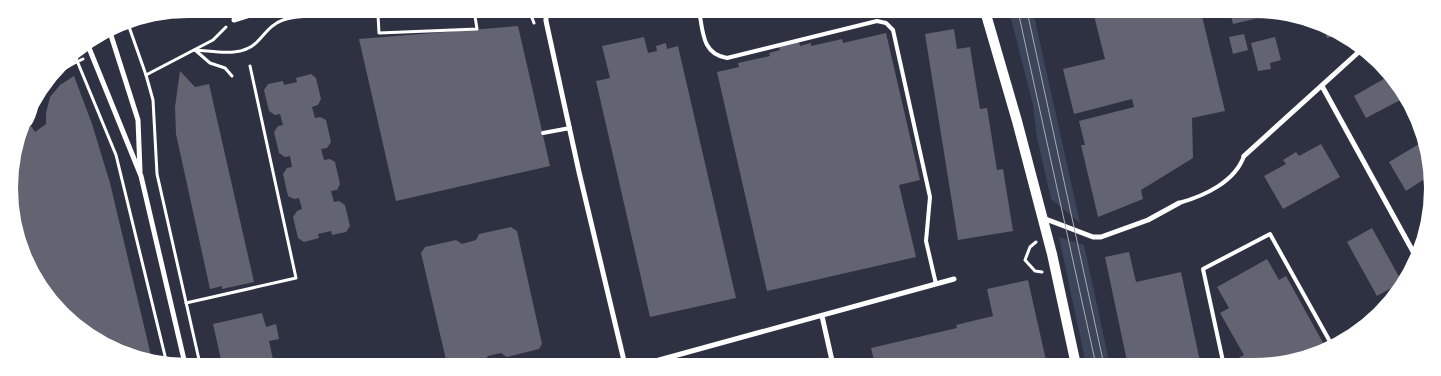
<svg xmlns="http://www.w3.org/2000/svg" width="1441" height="376" font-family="Figtree,sans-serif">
<rect width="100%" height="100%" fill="#2d3142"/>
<g fill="#3c4559">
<polygon points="1033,11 1080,223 1051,199 1037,138 1033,105 1010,15"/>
<polygon points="1059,237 1084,245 1110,365 1086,365"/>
</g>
<g fill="#626471">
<polygon points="1093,12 1201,12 1225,111 1192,118 1193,158 1141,190 1143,199 1098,217 1081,145 1085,145 1079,121 1134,107 1132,99 1074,114 1063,69 1105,59"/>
<polygon points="1230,12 1280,12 1280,13 1233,24"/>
<polygon points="1281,12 1288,12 1295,15 1295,17 1283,20"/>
<polygon points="518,26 550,166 396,201 359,39"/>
<polygon points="1324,27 1342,34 1327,38"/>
<polygon points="954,29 957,49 970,47 980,109 987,108 997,170 1003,169 1013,231 958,240 925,34"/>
<polygon points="886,33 920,180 899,185 916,257 767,291 717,72 739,67 738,63 770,56 769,53 780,50 778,46 799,41 800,46 811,43 811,46 842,39 843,43"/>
<polygon points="1244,34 1248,50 1233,54 1229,37"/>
<polygon points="644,37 648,53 657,51 656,46 666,43 667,49 678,46 736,298 650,317 596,81 610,78 602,46"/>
<polygon points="1275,37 1281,60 1270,63 1271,69 1258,71 1251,43"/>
<polygon points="180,71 195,87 209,84 254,282 222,289 222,286 210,289 176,134 175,107"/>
<polygon points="311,74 316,78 321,99 318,105 312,107 315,118 320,117 326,120 331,142 327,148 321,149 324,160 330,159 335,162 340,184 337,190 331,191 334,202 339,201 345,205 350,226 346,232 332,235 331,231 318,234 319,238 304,242 298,238 293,217 297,211 302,209 299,198 294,199 288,196 283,174 287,168 292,167 290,156 285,157 279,153 274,132 278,126 283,125 280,114 275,115 269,111 264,90 268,84 283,81 284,85 297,82 296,78"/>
<polygon points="74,76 92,124 110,183 153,364 89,337 46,297 15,235 9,176 25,117 35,132 46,124 46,113 50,97 60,85"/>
<polygon points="1389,76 1402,88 1406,97 1366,118 1354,96"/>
<polygon points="1424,141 1429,153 1429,183 1426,185 1423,180 1406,191 1389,162"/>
<polygon points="1321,144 1340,177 1283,209 1264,176 1286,164 1283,160 1296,152 1299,156"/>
<polygon points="511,227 517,231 542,344 539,349 507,357 501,353 488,356 484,362 473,364 447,364 421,253 425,247 456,240 462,244 476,240 479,234"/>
<polygon points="1372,228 1402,282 1377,296 1347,242"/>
<polygon points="1129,252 1136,282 1181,272 1201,366 1128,366 1105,257"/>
<polygon points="1267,259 1279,280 1286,276 1327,350 1322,353 1276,366 1233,366 1231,362 1244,355 1220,313 1229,308 1217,287"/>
<polygon points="1028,280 1047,365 875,365 871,348 957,328 956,325 993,316 987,289"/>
<polygon points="262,313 266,327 276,324 279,339 269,341 274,364 222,364 213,324"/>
</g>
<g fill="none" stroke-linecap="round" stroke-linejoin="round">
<g stroke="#fff" stroke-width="3">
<polyline points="212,9 224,15"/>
<polyline points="529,10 534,23"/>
<polyline points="378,15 379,33 477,29 474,10"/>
<polyline points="127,21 146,75 153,100 157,174 200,364"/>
<path d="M 195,50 C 215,51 241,58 257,42 C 265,34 271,24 283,20 C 301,14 324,17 344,16 C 382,15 420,12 458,10"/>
<polyline points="195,50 210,63 225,68 232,76"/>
<polyline points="73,51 116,155 167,364"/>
<polyline points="146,75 213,40 226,27"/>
<path d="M 30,124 C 36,116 36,108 39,98 C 44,80 67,66 83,59"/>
<polyline points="1036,242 1030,247 1025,260 1035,271 1042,272"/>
<polyline points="186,303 296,278 250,66"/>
</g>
<g stroke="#fff" stroke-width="4">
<polyline points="234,9 234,20"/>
<path d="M 699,10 C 703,32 702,54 727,58 L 877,21 L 886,23 L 893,30 L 930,197 L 926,241 L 936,284"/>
<polyline points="717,10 718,12"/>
<polyline points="543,133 570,128"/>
<path d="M 1179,203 C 1204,196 1235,182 1244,156"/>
<polyline points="1224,366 1203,269 1270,234 1333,347"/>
</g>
<g stroke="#fff" stroke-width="5">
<polyline points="546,10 546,21 579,172 625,365"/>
<polyline points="234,20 269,9"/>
<polyline points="109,29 138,120 140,171"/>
<polyline points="87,43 141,176 185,364"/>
<polyline points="1322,86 1416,257"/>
<polyline points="1244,156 1362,49"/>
<polyline points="1043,218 1093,237 1101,237 1148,220 1179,203"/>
<polyline points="822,316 833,365"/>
<polyline points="641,365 954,279"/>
</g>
<polyline stroke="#fff" stroke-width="10" points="985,11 1017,121 1052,254 1076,365"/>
<g stroke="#abadb3" stroke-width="1">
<polyline points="1018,11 1096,365"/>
<polyline points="1027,11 1104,365"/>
</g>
</g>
<path d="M0 0H1441V376H0ZM188 18H1254A170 170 0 0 1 1424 188V188A170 170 0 0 1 1254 358H188A170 170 0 0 1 18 188V188A170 170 0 0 1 188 18Z" fill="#fff" fill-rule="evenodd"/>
</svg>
